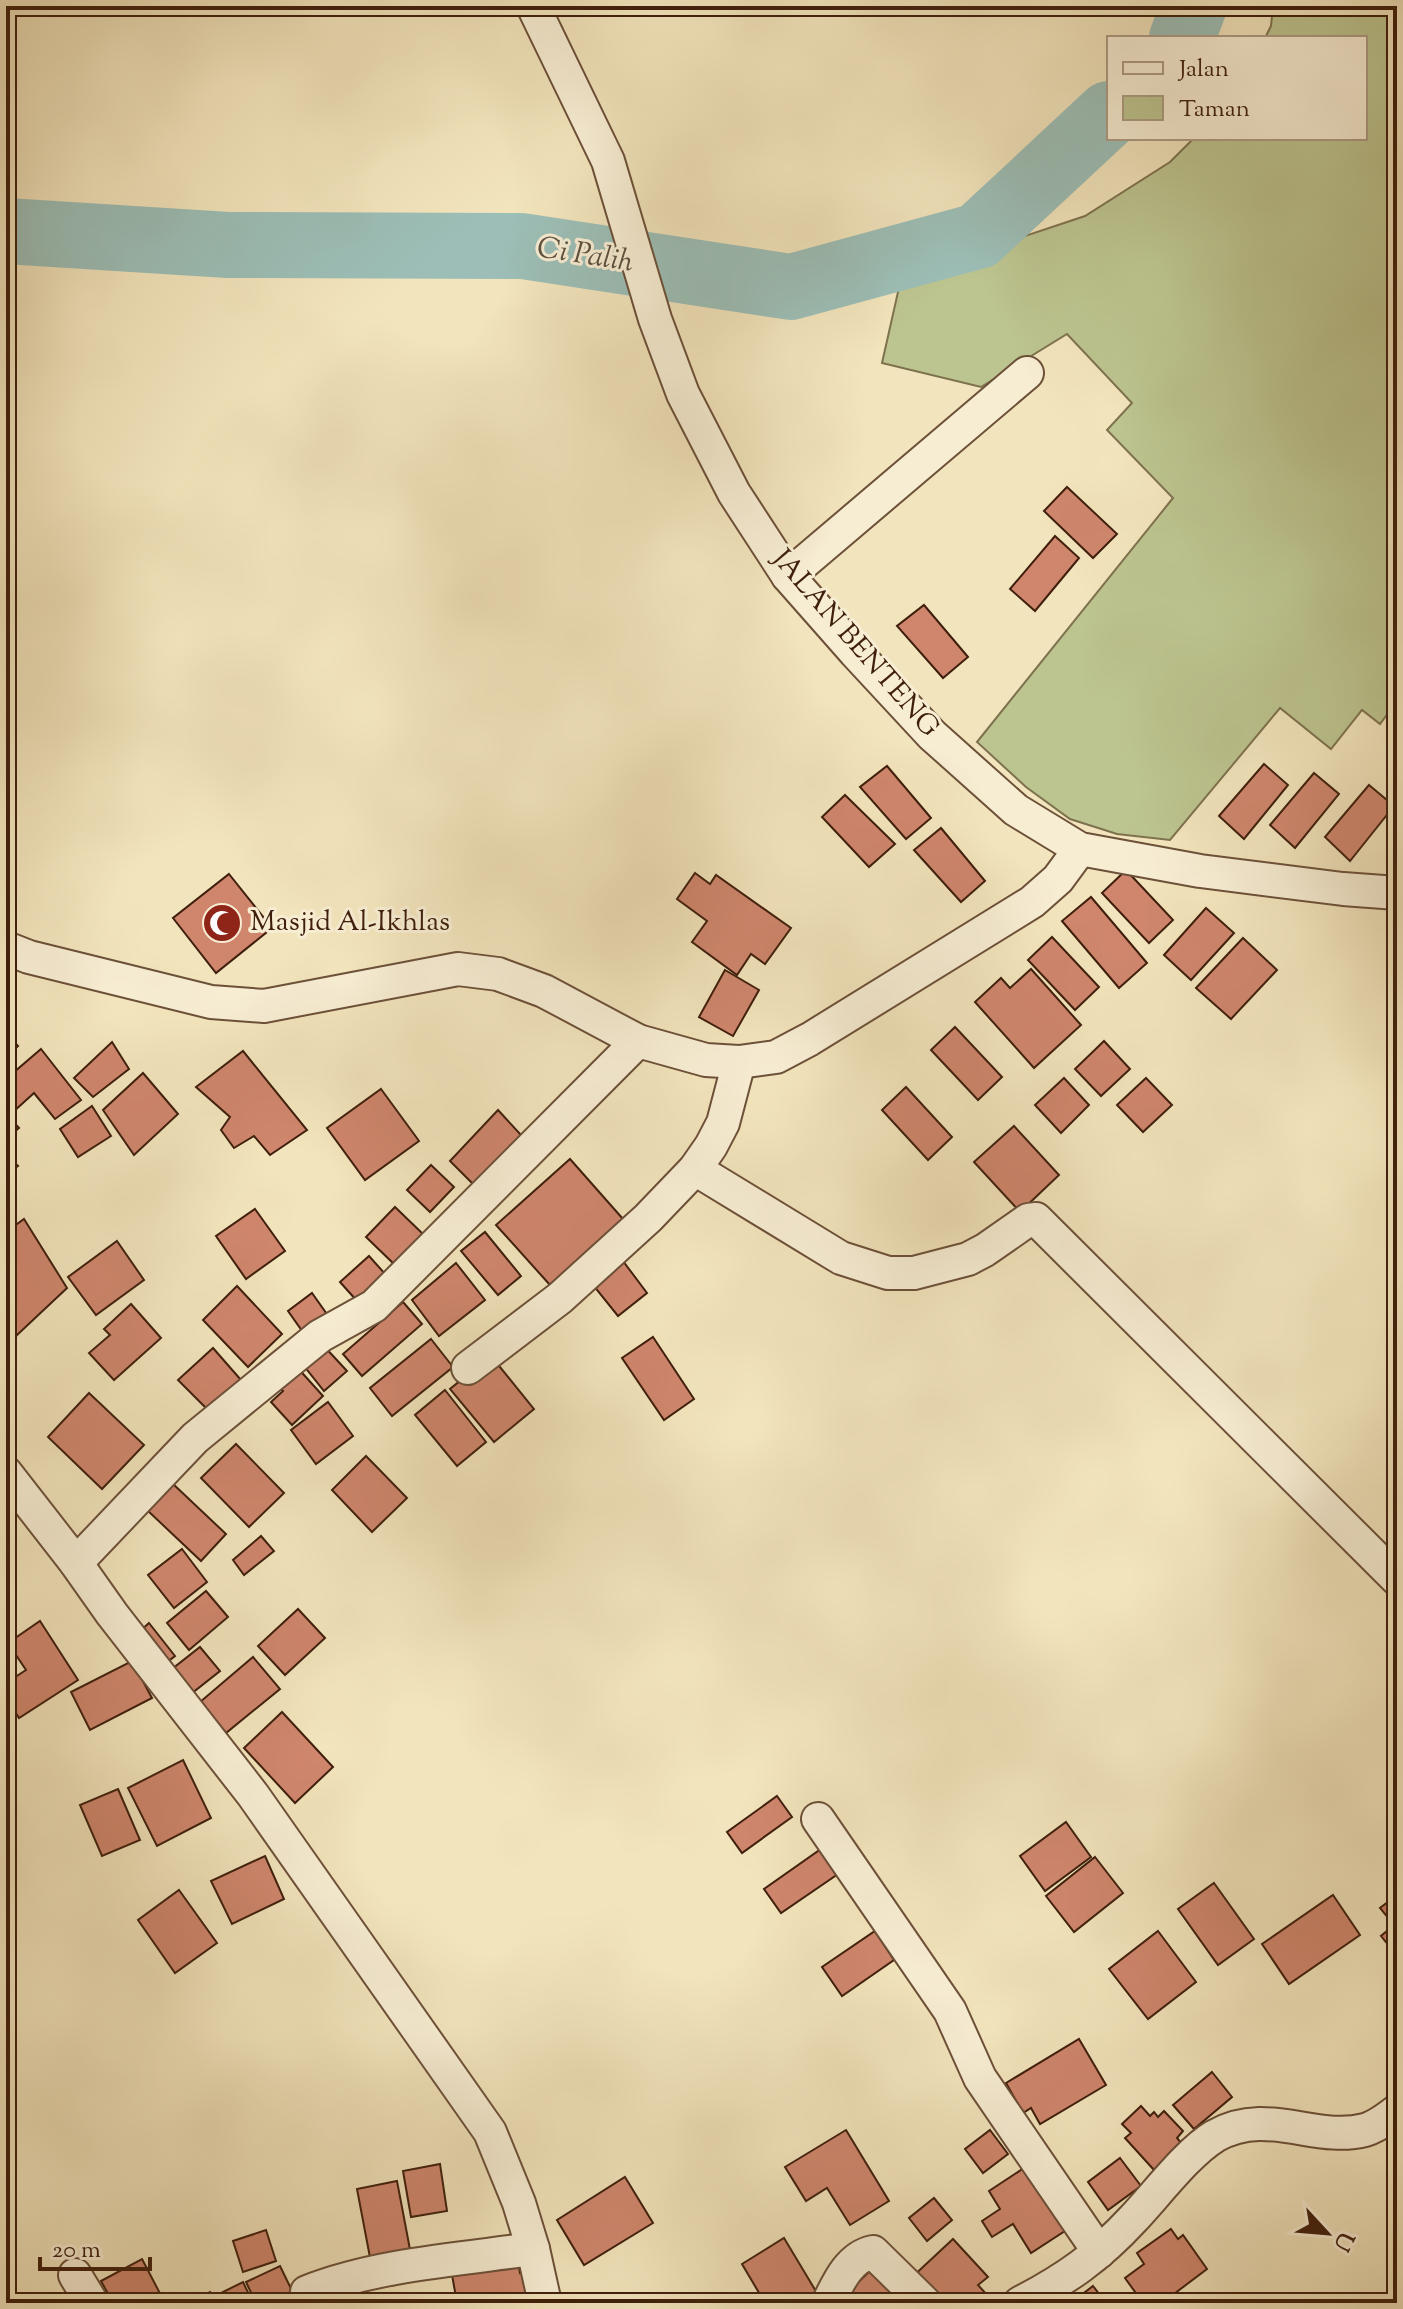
<svg xmlns="http://www.w3.org/2000/svg" width="1403" height="2309" font-family="'Sorts Mill Goudy',serif">
<rect width="100%" height="100%" fill="#f2e4bc"/>
<filter id="stains"><feTurbulence type="fractalNoise" baseFrequency=".0025" numOctaves="4"/><feColorMatrix values="0 0 0 0 .2 0 0 0 0 .09 0 0 0 0 .02 0 0 0 .5 -.17"/></filter>
<radialGradient id="worn" r=".72"><stop offset=".6" stop-color="#630" stop-opacity="0"/><stop offset="1" stop-color="#630" stop-opacity=".3"/></radialGradient>
<polygon fill="#bcc48f" stroke="#7e724e" stroke-width="2" points="1273,6 1397,6 1397,701 1380,724 1362,710 1331,749 1280,708 1170,840 1117,834 1070,819 1026,787 977,742 1173,498 1107,430 1132,403 1067,334 981,387 882,363 900,283 938,257 1001,244 1085,216 1170,162 1194,138 1365,138 1365,38 1265,38 1271,26"/>
<g fill="none" stroke-linecap="round" stroke-linejoin="round">
<g stroke="#9cbeb6" stroke-width="66">
<polyline points="1182,38 1194,6"/>
<polyline points="6,231 228,245 522,246 791,287 978,236 1109,114"/>
</g>
</g>
<g fill="#cf866d" stroke="#3f1f0c" stroke-width="2">
<polygon points="1067,487 1117,534 1093,558 1044,511"/>
<polygon points="1055,536 1079,558 1035,611 1010,589"/>
<polygon points="924,605 968,657 943,678 897,626"/>
<polygon points="1264,764 1288,785 1244,839 1219,816"/>
<polygon points="887,766 931,818 906,839 860,787"/>
<polygon points="1314,773 1339,794 1295,848 1270,825"/>
<polygon points="1369,785 1394,806 1350,861 1325,837"/>
<polygon points="845,795 895,844 869,867 822,817"/>
<polygon points="941,828 985,881 961,902 914,850"/>
<polygon points="1126,870 1173,920 1149,943 1102,893"/>
<polygon points="695,873 710,884 716,875 791,928 765,964 751,954 737,975 692,942 707,921 677,899"/>
<polygon points="229,874 272,928 216,973 173,918"/>
<polygon points="1091,897 1147,963 1119,988 1062,921"/>
<polygon points="1206,908 1234,933 1191,980 1164,955"/>
<polygon points="1052,937 1099,987 1075,1010 1028,960"/>
<polygon points="1243,938 1277,970 1231,1019 1196,988"/>
<polygon points="1031,969 1081,1025 1034,1068 975,1002 1001,978 1010,988"/>
<polygon points="725,970 759,990 733,1036 699,1017"/>
<polygon points="955,1027 1002,1077 978,1100 931,1050"/>
<polygon points="6,1033 18,1046 6,1058"/>
<polygon points="1104,1041 1130,1069 1101,1096 1075,1069"/>
<polygon points="112,1042 129,1069 93,1097 74,1078"/>
<polygon points="41,1049 81,1100 55,1119 34,1093 12,1113 6,1104 6,1079"/>
<polygon points="243,1051 307,1130 270,1155 254,1136 234,1148 221,1130 230,1117 196,1087"/>
<polygon points="143,1073 178,1114 134,1155 103,1110"/>
<polygon points="1064,1078 1089,1105 1061,1133 1035,1105"/>
<polygon points="1146,1078 1172,1105 1143,1132 1117,1105"/>
<polygon points="906,1087 952,1137 928,1160 882,1110"/>
<polygon points="381,1089 419,1141 365,1180 327,1128"/>
<polygon points="92,1106 111,1136 78,1157 60,1129"/>
<polygon points="498,1110 521,1135 473,1184 450,1161"/>
<polygon points="6,1114 19,1128 6,1139"/>
<polygon points="1014,1126 1059,1175 1020,1212 974,1162"/>
<polygon points="6,1155 18,1166 6,1175"/>
<polygon points="570,1159 623,1219 550,1285 496,1225"/>
<polygon points="431,1165 454,1187 430,1212 407,1190"/>
<polygon points="395,1207 424,1235 395,1265 366,1237"/>
<polygon points="255,1209 285,1251 246,1279 216,1236"/>
<polygon points="24,1219 67,1288 16,1336 6,1322 6,1232"/>
<polygon points="485,1232 521,1276 498,1295 461,1251"/>
<polygon points="117,1241 144,1280 96,1315 68,1277"/>
<polygon points="369,1256 386,1275 357,1301 340,1282"/>
<polygon points="623,1261 647,1293 618,1316 593,1285"/>
<polygon points="456,1263 485,1300 439,1336 412,1300"/>
<polygon points="237,1286 282,1334 248,1367 203,1320"/>
<polygon points="312,1293 329,1317 305,1335 288,1311"/>
<polygon points="403,1302 422,1324 362,1376 343,1354"/>
<polygon points="131,1304 161,1338 114,1380 89,1353 110,1335 104,1329"/>
<polygon points="6,1323 16,1336 6,1345"/>
<polygon points="653,1337 694,1399 664,1420 622,1358"/>
<polygon points="431,1339 453,1367 392,1416 370,1388"/>
<polygon points="322,1344 347,1371 324,1391 300,1361"/>
<polygon points="213,1348 241,1380 208,1410 178,1380"/>
<polygon points="491,1356 534,1409 494,1442 450,1389"/>
<polygon points="295,1365 323,1396 292,1425 271,1402 283,1391 275,1384"/>
<polygon points="445,1390 486,1442 457,1466 415,1415"/>
<polygon points="89,1393 144,1445 102,1489 48,1437"/>
<polygon points="328,1402 353,1436 316,1464 291,1430"/>
<polygon points="236,1444 284,1493 249,1527 201,1478"/>
<polygon points="366,1456 407,1498 372,1532 332,1490"/>
<polygon points="172,1483 226,1534 201,1561 147,1510"/>
<polygon points="261,1536 274,1551 244,1575 233,1560"/>
<polygon points="182,1549 207,1582 174,1608 148,1575"/>
<polygon points="206,1591 228,1617 189,1650 167,1623"/>
<polygon points="298,1609 325,1638 285,1675 258,1646"/>
<polygon points="40,1621 78,1680 19,1718 6,1697 6,1683 26,1670 8,1643"/>
<polygon points="149,1623 175,1656 166,1663 140,1631"/>
<polygon points="200,1647 220,1671 187,1697 167,1673"/>
<polygon points="253,1657 280,1689 226,1733 200,1702"/>
<polygon points="132,1661 152,1698 90,1730 71,1692"/>
<polygon points="282,1712 333,1767 295,1803 244,1748"/>
<polygon points="183,1760 211,1818 157,1846 128,1788"/>
<polygon points="118,1789 140,1840 102,1856 80,1805"/>
<polygon points="777,1796 792,1817 742,1853 727,1832"/>
<polygon points="1066,1822 1091,1857 1045,1891 1020,1856"/>
<polygon points="821,1849 838,1874 781,1913 764,1889"/>
<polygon points="265,1856 284,1899 232,1924 211,1881"/>
<polygon points="1095,1857 1123,1893 1074,1932 1046,1896"/>
<polygon points="1214,1883 1254,1939 1218,1965 1178,1909"/>
<polygon points="179,1890 217,1943 175,1973 138,1920"/>
<polygon points="1333,1895 1360,1935 1289,1984 1262,1944"/>
<polygon points="1397,1895 1397,1956 1381,1936 1394,1925 1380,1908"/>
<polygon points="875,1931 894,1960 842,1996 822,1967"/>
<polygon points="1158,1931 1196,1982 1148,2019 1109,1969"/>
<polygon points="1397,1981 1397,1997 1389,1988"/>
<polygon points="1079,2039 1106,2085 1040,2124 1031,2108 1023,2113 1006,2083"/>
<polygon points="1212,2072 1232,2097 1194,2129 1173,2105"/>
<polygon points="1141,2106 1150,2116 1154,2112 1158,2117 1164,2111 1183,2131 1177,2138 1182,2144 1154,2170 1125,2138 1131,2133 1122,2124"/>
<polygon points="846,2130 889,2201 850,2225 827,2188 806,2201 785,2167"/>
<polygon points="990,2130 1008,2154 983,2173 965,2149"/>
<polygon points="1120,2158 1141,2186 1108,2210 1088,2182"/>
<polygon points="440,2164 447,2211 411,2217 403,2171"/>
<polygon points="1027,2166 1068,2229 1031,2253 1013,2224 992,2237 982,2221 1000,2209 989,2191"/>
<polygon points="625,2177 653,2223 584,2265 557,2220"/>
<polygon points="397,2181 412,2260 372,2268 357,2189"/>
<polygon points="934,2198 952,2220 927,2241 909,2218"/>
<polygon points="1171,2229 1178,2239 1183,2235 1207,2269 1162,2303 1143,2303 1125,2278 1144,2264 1137,2253"/>
<polygon points="266,2230 276,2261 243,2272 233,2241"/>
<polygon points="784,2238 817,2293 800,2303 765,2303 742,2264"/>
<polygon points="953,2239 988,2277 978,2285 988,2296 980,2303 930,2303 909,2280"/>
<polygon points="517,2257 520,2273 526,2272 532,2303 457,2303 451,2269"/>
<polygon points="142,2259 165,2303 113,2303 101,2281"/>
<polygon points="877,2264 903,2291 890,2303 845,2303 841,2299"/>
<polygon points="280,2266 298,2303 256,2303 246,2282"/>
<polygon points="243,2282 253,2303 220,2303 217,2295"/>
<polygon points="1093,2286 1106,2303 1079,2303 1076,2299"/>
<polygon points="210,2292 216,2303 188,2303"/>
</g>
<g fill="none" stroke-linecap="round" stroke-linejoin="round">
<defs>
<g id="minor">
<polyline points="533,6 608,161 655,319 683,394 734,493 788,576 855,652 932,735 1016,810 1080,849 1200,871 1343,889 1397,893"/>
<polyline points="788,576 1027,373"/>
<polyline points="6,948 29,957 211,1002 264,1006 458,969 498,974 544,991 638,1041 706,1060 739,1062 776,1057 810,1039 1032,902 1058,879 1080,849"/>
<polyline points="695,1169 841,1258 888,1273 914,1273 968,1259 985,1250 1028,1220 1036,1219 1397,1579"/>
<polyline points="468,1368 560,1298 648,1218 695,1169 711,1146 723,1123 739,1062"/>
<polyline points="6,1473 76,1563 112,1614 253,1795 490,2132 519,2203 533,2249 545,2303"/>
<polyline points="76,1563 195,1438 320,1336 374,1306 638,1041"/>
<polyline points="818,1819 950,2011 980,2078 1099,2252"/>
<polyline points="75,2275 92,2303"/>
<path d="M 305,2303 L 307,2292 C 374,2265 460,2259 533,2249"/>
<path d="M 828,2303 C 838,2283 849,2257 873,2252 L 925,2303"/>
<path d="M 1020,2303 C 1065,2280 1099,2256 1133,2219 C 1156,2195 1187,2153 1215,2136 C 1267,2106 1315,2143 1365,2130 C 1376,2127 1388,2118 1397,2111"/>
</g>
</defs>
<use href="#minor" stroke="#6c5038" stroke-width="36"/>
<use href="#minor" stroke="#f7edd3" stroke-width="32"/>
</g>
<defs>
<symbol id="mosque-disc" viewBox="-11 -11 22 22"><circle r="9.5" fill="#8f2418" stroke="#f7edd3"/><path d="M3.5-4.9A6 6 0 1 0 3.5 4.9A5 5 0 1 1 3.5-4.9Z" fill="#fff"/></symbol>
</defs>
<g fill-rule="evenodd">
<use href="#mosque-disc" x="200" y="901" width="44" height="44"/>
</g>
<g text-anchor="middle" dominant-baseline="central" stroke-width="6" stroke-linejoin="round" paint-order="stroke">
<g font-size="28" fill="#3f1f0c" stroke="#f7edd3">
<text transform="translate(855 644) rotate(49)">JALAN BENTENG</text>
</g>
<g font-size="28" fill="#3f1f0c" stroke="#f7edd3" text-anchor="start">
<text x="250" y="923">Masjid Al-Ikhlas</text>
</g>
<g font-size="30" font-style="italic" fill="#5b4f3f" stroke="#f7edd3">
<text transform="translate(585 256) rotate(9)">Ci Palih</text>
</g>
</g>
<rect width="1403" height="2309" fill="none" stroke="#f2e4bc" stroke-width="32"/>
<rect x="8" y="8" width="1387" height="2293" fill="none" stroke="#3f1f0c" stroke-width="4"/>
<rect x="16" y="16" width="1371" height="2277" fill="none" stroke="#3f1f0c" stroke-width="2"/>
<rect x="1107" y="36" width="260" height="104" fill="#f7edd3" stroke="#ad9b83" stroke-width="2"/>
<rect x="1123" y="62" width="40" height="12" fill="#f7edd3" stroke="#ad9b83" stroke-width="2"/>
<text x="1179" y="76" font-size="24" fill="#3f1f0c">Jalan</text>
<rect x="1123" y="96" width="40" height="24" fill="#bcc48f" stroke="#ad9b83" stroke-width="2"/>
<text x="1179" y="116" font-size="24" fill="#3f1f0c">Taman</text>
<g transform="translate(1327 2233) rotate(116)" stroke="#f7edd3" stroke-width="6" paint-order="stroke">
<path d="M0-6L14 30L0 20L-14 30Z" fill="#3f1f0c"/>
<text y="-12" font-size="22" font-weight="bold" text-anchor="middle" fill="#3f1f0c">U</text>
</g>
<path d="M40 2257v12h110v-12" fill="none" stroke="#3f1f0c" stroke-width="4"/>
<text x="52" y="2257" font-size="24" fill="#3f1f0c" stroke="#f7edd3" stroke-width="6" paint-order="stroke">20 m</text>
<rect width="100%" height="100%" filter="url(#stains)"/>
<rect width="100%" height="100%" fill="url(#worn)"/>
</svg>
